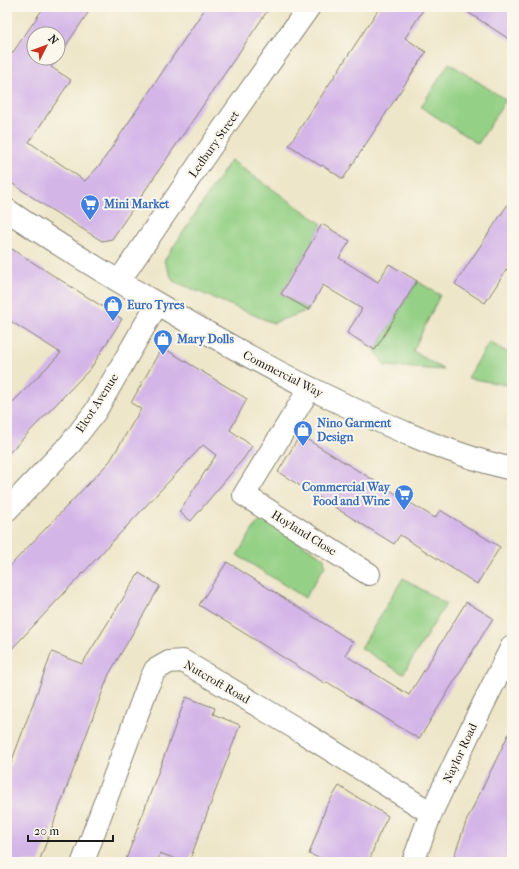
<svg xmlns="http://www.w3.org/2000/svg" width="519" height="869" font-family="'IM FELL French Canon',serif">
<rect width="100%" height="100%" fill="#fbf7ec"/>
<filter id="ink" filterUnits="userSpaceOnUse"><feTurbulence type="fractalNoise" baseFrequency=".025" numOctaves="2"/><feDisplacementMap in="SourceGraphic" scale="8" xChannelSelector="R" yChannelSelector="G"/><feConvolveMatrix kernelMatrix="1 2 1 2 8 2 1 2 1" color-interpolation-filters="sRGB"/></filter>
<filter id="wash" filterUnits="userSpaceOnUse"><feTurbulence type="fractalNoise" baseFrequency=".012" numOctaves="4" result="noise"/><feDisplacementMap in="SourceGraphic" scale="16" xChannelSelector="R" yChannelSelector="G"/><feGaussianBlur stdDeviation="0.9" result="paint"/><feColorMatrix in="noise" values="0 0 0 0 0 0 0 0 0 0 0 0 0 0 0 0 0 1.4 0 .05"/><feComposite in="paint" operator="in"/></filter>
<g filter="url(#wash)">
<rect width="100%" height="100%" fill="#eee6c9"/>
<g fill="#94d085" stroke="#587650">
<polygon points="449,63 506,100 478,144 421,107"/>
<polygon points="231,160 322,224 281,294 309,310 273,323 173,281 164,261"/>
<polygon points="417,281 440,295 413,351 444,370 385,366 375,350"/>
<polygon points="489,342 512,355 512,386 468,378"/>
<polygon points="263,520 324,558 325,566 305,598 237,555 257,523"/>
<polygon points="403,578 446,604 403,674 361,648"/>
</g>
<g id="blocks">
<g fill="#d3b5e8">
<polygon points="44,7 92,7 58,57 58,34 34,34 34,58 57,58 51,67 71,80 29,142 85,181 100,165 206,7 270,7 112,239 102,241 50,209 7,180 7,61"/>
<polygon points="380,7 425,7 405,38 426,52 343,179 322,165 321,166 289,145"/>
<polygon points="460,7 512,7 512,41"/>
<polygon points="512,198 512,261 485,303 455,284"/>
<polygon points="322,224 350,241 339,258 378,282 389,264 417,281 375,350 347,333 362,309 323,285 309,310 281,294"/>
<polygon points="7,246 122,319 91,368 7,455 7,408 61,353 7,319"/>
<polygon points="162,347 247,399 230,430 252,446 244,458 191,521 179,512 216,455 203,445 7,654 7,569 110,461 141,409 131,403"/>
<polygon points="300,435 435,518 440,510 500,547 477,584 400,535 394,544 278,472"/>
<polygon points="227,562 353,642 345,655 409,695 466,602 493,618 419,739 327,682 326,684 199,605"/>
<polygon points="139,573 160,586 109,674 39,862 7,862 7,774 52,652 82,664"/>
<polygon points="186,697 215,708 213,714 240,725 189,862 184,862 160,853 158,862 125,862"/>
<polygon points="512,727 512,862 452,862 466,822"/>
<polygon points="339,786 388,816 377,839 369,862 330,862 309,854 326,807"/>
</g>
</g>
</g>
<g filter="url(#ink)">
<use href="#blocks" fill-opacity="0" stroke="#858172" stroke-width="1"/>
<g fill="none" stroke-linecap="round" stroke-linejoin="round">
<defs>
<g id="minor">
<path d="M 7,210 C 55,243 106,274 156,303 C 207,333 257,362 310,388 C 375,420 441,452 512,469"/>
<polyline points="119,281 225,126 309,7"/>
<polyline points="310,388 244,495 369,574"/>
<polyline points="7,510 71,443 95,412 157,304"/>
<polyline points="83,862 148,685 155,670 169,662 183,661 302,732 431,813"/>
<polyline points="413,862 431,813 473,725 512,646"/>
</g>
</defs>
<use href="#minor" stroke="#858172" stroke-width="24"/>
<use href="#minor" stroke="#fff" stroke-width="22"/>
</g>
</g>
<defs>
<symbol id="supermarket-pin" viewBox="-11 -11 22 30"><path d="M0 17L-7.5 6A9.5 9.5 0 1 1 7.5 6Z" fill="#3f7fe0" stroke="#fbf7ec"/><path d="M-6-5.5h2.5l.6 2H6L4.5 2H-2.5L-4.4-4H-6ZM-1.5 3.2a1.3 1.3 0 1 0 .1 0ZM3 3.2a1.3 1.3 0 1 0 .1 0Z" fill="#fff"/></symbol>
<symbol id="shop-pin" viewBox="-11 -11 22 30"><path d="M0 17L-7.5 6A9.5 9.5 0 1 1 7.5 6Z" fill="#3f7fe0" stroke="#fbf7ec"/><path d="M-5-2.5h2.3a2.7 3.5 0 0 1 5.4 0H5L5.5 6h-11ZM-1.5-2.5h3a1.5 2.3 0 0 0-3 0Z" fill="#fff"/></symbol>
</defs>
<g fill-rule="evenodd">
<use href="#supermarket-pin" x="79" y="193" width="22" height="30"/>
<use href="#shop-pin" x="102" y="294" width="22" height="30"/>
<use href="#shop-pin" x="152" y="328" width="22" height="30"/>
<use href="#shop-pin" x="292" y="419" width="22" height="30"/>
<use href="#supermarket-pin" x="393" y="483" width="22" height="30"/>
</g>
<g text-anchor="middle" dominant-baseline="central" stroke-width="4" stroke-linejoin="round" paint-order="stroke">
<g font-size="12" fill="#1c1c1c" stroke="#fbf7ec">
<text transform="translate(214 144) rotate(-55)">Ledbury Street</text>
<text transform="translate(283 374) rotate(27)">Commercial Way</text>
<text transform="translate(97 403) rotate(-57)">Elcot Avenue</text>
<text transform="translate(304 533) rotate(32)">Hoyland Close</text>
<text transform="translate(217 682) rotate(30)">Nutcroft Road</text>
<text transform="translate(460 753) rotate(-65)">Naylor Road</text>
</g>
<g font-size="12" font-weight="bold" fill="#366cbe" stroke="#fbf7ec" text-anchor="start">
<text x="104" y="204">Mini Market</text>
<text x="127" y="305">Euro Tyres</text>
<text x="177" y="339">Mary Dolls</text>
<text x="317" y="423">Nino Garment<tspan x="317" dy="14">Design</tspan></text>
<text x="390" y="487" text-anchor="end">Commercial Way<tspan x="390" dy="14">Food and Wine</tspan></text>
</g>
</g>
<rect width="519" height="869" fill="none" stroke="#fbf7ec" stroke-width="24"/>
<g transform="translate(46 46) rotate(48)"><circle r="19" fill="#fbf7ec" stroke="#a29f99"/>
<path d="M0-3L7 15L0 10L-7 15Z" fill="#c8321e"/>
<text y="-6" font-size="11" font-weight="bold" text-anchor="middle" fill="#1c1c1c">N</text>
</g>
<path d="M28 835v6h85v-6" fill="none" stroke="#1c1c1c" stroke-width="2"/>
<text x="34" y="835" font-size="12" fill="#1c1c1c" stroke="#fbf7ec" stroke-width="3" paint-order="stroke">20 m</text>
</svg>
